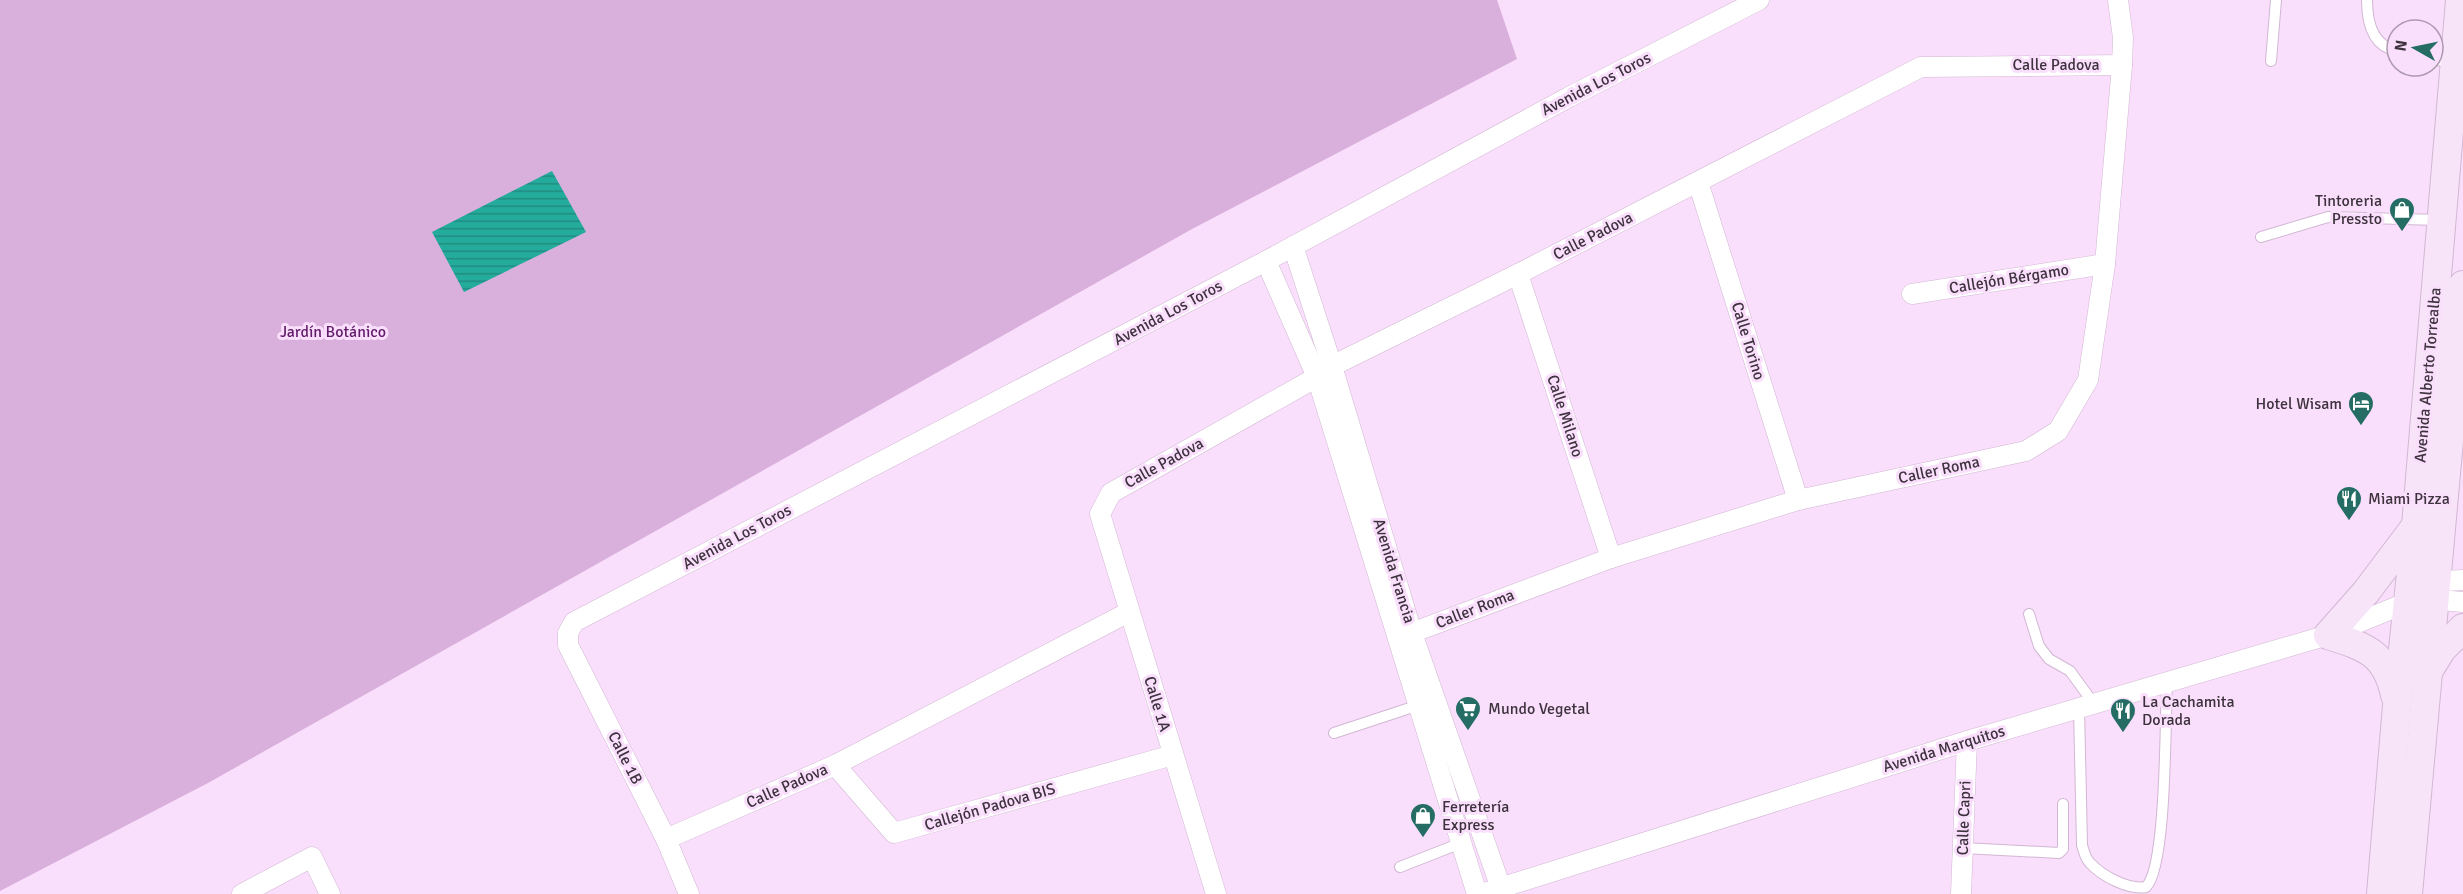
<svg xmlns="http://www.w3.org/2000/svg" width="2463" height="894" font-family="Signika,sans-serif">
<defs>
<pattern id="water-rules" width="6" height="5" patternUnits="userSpaceOnUse" patternTransform="scale(1.5)"><rect width="6" height="5" fill="#23ab9b"/><path d="M0 2.5h6" fill="none" stroke="#208c80"/></pattern>
</defs>
<rect width="100%" height="100%" fill="#fadffc"/>
<polygon fill="#d9b0dc" points="0,0 1497,0 1517,59 1192,229 208,783 0,891"/>
<polygon fill="url(#water-rules)" points="552,171 586,232 464,292 432,232"/>
<g fill="none" stroke-linecap="round" stroke-linejoin="round">
<defs>
<g id="service">
<path d="M 2367,0 C 2367,22 2372,46 2397,51"/>
<polyline points="2433,59 2453,63"/>
<polyline points="2271,61 2276,0"/>
<polyline points="2261,237 2328,217 2440,220"/>
<polyline points="2029,614 2039,646 2049,659 2070,671 2094,704"/>
<path d="M 2079,708 L 2082,845 C 2084,852 2085,858 2090,863 C 2102,876 2128,890 2146,887 C 2167,867 2165,718 2167,682"/>
<polyline points="1334,733 1419,705"/>
<polyline points="1963,848 2059,853 2063,849 2063,804"/>
<polyline points="1400,867 1461,843"/>
</g>
<g id="minor">
<polyline points="1698,182 1798,500"/>
<polyline points="1293,246 1332,366 1412,633 1503,894"/>
<polyline points="1266,261 1317,377 1477,894"/>
<polyline points="1518,274 1611,558"/>
<polyline points="1912,294 2105,264"/>
<polyline points="2424,582 2463,580"/>
<polyline points="1398,638 1611,558 1798,500 2026,451 2058,431 2088,380 2105,264 2122,65 2123,38 2118,0"/>
<polyline points="835,765 894,833 1173,755"/>
<polyline points="666,839 835,765 1129,612"/>
<polyline points="242,894 312,857 330,894"/>
<polyline points="689,894 666,839 568,645 568,633 574,622 1266,261 1569,97 1759,0"/>
<polyline points="1216,894 1100,514 1111,493 1317,377 1332,366 1518,274 1921,67 2122,65"/>
<polyline points="1481,894 1967,741 2328,635 2418,598 2463,602"/>
<polyline points="1961,894 1967,741"/>
</g>
<g id="secondary">
<polyline points="2429,670 2442,649 2463,628"/>
<path d="M 2395,695 C 2386,653 2366,647 2328,635 L 2366,592 L 2415,527"/>
<polyline points="2381,894 2397,706 2416,526 2460,0"/>
<polyline points="2408,894 2463,285"/>
</g>
</defs>
<use href="#service" stroke="#d1b7d3" stroke-width="12"/>
<use href="#minor" stroke="#d1b7d3" stroke-width="21"/>
<use href="#secondary" stroke="#d1b7d3" stroke-width="30"/>
<use href="#service" stroke="#fff" stroke-width="10"/>
<use href="#minor" stroke="#fff" stroke-width="20"/>
<use href="#secondary" stroke="#f8e4f9" stroke-width="28"/>
</g>
<defs>
<symbol id="shop-pin" viewBox="-11 -11 22 30"><path d="M0 17L-7.5 6A9.5 9.5 0 1 1 7.5 6Z" fill="#256d64" stroke="#fadffc"/><path d="M-5-2.5h2.3a2.7 3.5 0 0 1 5.4 0H5L5.5 6h-11ZM-1.5-2.5h3a1.5 2.3 0 0 0-3 0Z" fill="#fff"/></symbol>
<symbol id="hotel-pin" viewBox="-11 -11 22 30"><path d="M0 17L-7.5 6A9.5 9.5 0 1 1 7.5 6Z" fill="#256d64" stroke="#fadffc"/><path d="M-6-4.5h1.5V1H6V5H4.5V3h-9V5H-6ZM-4 0a1.8 1.8 0 1 1 3.6 0ZM.5 0V-2.5h3Q6-2.5 6 0Z" fill="#fff"/></symbol>
<symbol id="restaurant-pin" viewBox="-11 -11 22 30"><path d="M0 17L-7.5 6A9.5 9.5 0 1 1 7.5 6Z" fill="#256d64" stroke="#fadffc"/><path d="M-5-6h1v4h1v-4h1v4h1v-4h1v5L-1.5 .5V6h-2V.5L-5-1ZM5-6V6H3V1.5H1.5Q1.5-4 5-6Z" fill="#fff"/></symbol>
<symbol id="supermarket-pin" viewBox="-11 -11 22 30"><path d="M0 17L-7.5 6A9.5 9.5 0 1 1 7.5 6Z" fill="#256d64" stroke="#fadffc"/><path d="M-6-5.5h2.5l.6 2H6L4.5 2H-2.5L-4.4-4H-6ZM-1.5 3.2a1.3 1.3 0 1 0 .1 0ZM3 3.2a1.3 1.3 0 1 0 .1 0Z" fill="#fff"/></symbol>
</defs>
<g fill-rule="evenodd">
<use href="#shop-pin" x="2387" y="195" width="30" height="40"/>
<use href="#hotel-pin" x="2346" y="389" width="30" height="40"/>
<use href="#restaurant-pin" x="2334" y="484" width="30" height="40"/>
<use href="#supermarket-pin" x="1453" y="694" width="30" height="40"/>
<use href="#restaurant-pin" x="2108" y="696" width="30" height="40"/>
<use href="#shop-pin" x="1408" y="801" width="30" height="40"/>
</g>
<g text-anchor="middle" dominant-baseline="central" stroke-width="6" stroke-linejoin="round" paint-order="stroke">
<g font-size="16" fill="#3d323d" stroke="#fadffc">
<text x="2056" y="65">Calle Padova</text>
<text transform="translate(1596 84) rotate(-27)">Avenida Los Toros</text>
<text transform="translate(1593 236) rotate(-27)">Calle Padova</text>
<text transform="translate(2009 279) rotate(-9)">Callejón Bérgamo</text>
<text transform="translate(1168 313) rotate(-28)">Avenida Los Toros</text>
<text transform="translate(1748 341) rotate(73)">Calle Torino</text>
<text transform="translate(2428 375) rotate(-85)">Avenida Alberto Torrealba</text>
<text transform="translate(1565 416) rotate(72)">Calle Milano</text>
<text transform="translate(1164 463) rotate(-29)">Calle Padova</text>
<text transform="translate(1939 470) rotate(-12)">Caller Roma</text>
<text transform="translate(737 537) rotate(-28)">Avenida Los Toros</text>
<text transform="translate(1394 571) rotate(73)">Avenida Francia</text>
<text transform="translate(1475 609) rotate(-21)">Caller Roma</text>
<text transform="translate(1157 704) rotate(73)">Calle 1A</text>
<text transform="translate(1944 749) rotate(-17)">Avenida Marquitos</text>
<text transform="translate(625 758) rotate(63)">Calle 1B</text>
<text transform="translate(787 786) rotate(-24)">Calle Padova</text>
<text transform="translate(990 807) rotate(-16)">Callejón Padova BIS</text>
<text transform="translate(1964 818) rotate(-88)">Calle Capri</text>
</g>
<g font-size="16" fill="#3d323d" stroke="#fadffc" text-anchor="start">
<text x="2382" y="201" text-anchor="end">Tintoreria<tspan x="2382" dy="18">Pressto</tspan></text>
<text x="2342" y="404" text-anchor="end">Hotel Wisam</text>
<text x="2368" y="499">Miami Pizza</text>
<text x="2142" y="702">La Cachamita<tspan x="2142" dy="18">Dorada</tspan></text>
<text x="1488" y="709">Mundo Vegetal</text>
<text x="1442" y="807">Ferretería<tspan x="1442" dy="18">Express</tspan></text>
</g>
<g font-size="16" fill="#621b6a" stroke="#fadffc">
<text x="333" y="332">Jardín Botánico</text>
</g>
</g>
<g transform="translate(2415 48) rotate(279)"><circle r="28" fill="#fadffc" stroke="#ae9ab0" stroke-width="1.5"/>
<path d="M0-4.5L10 22L0 15L-10 22Z" fill="#256d64"/>
<text y="-9" font-size="16" font-weight="bold" text-anchor="middle" fill="#3d323d">N</text>
</g>
</svg>
